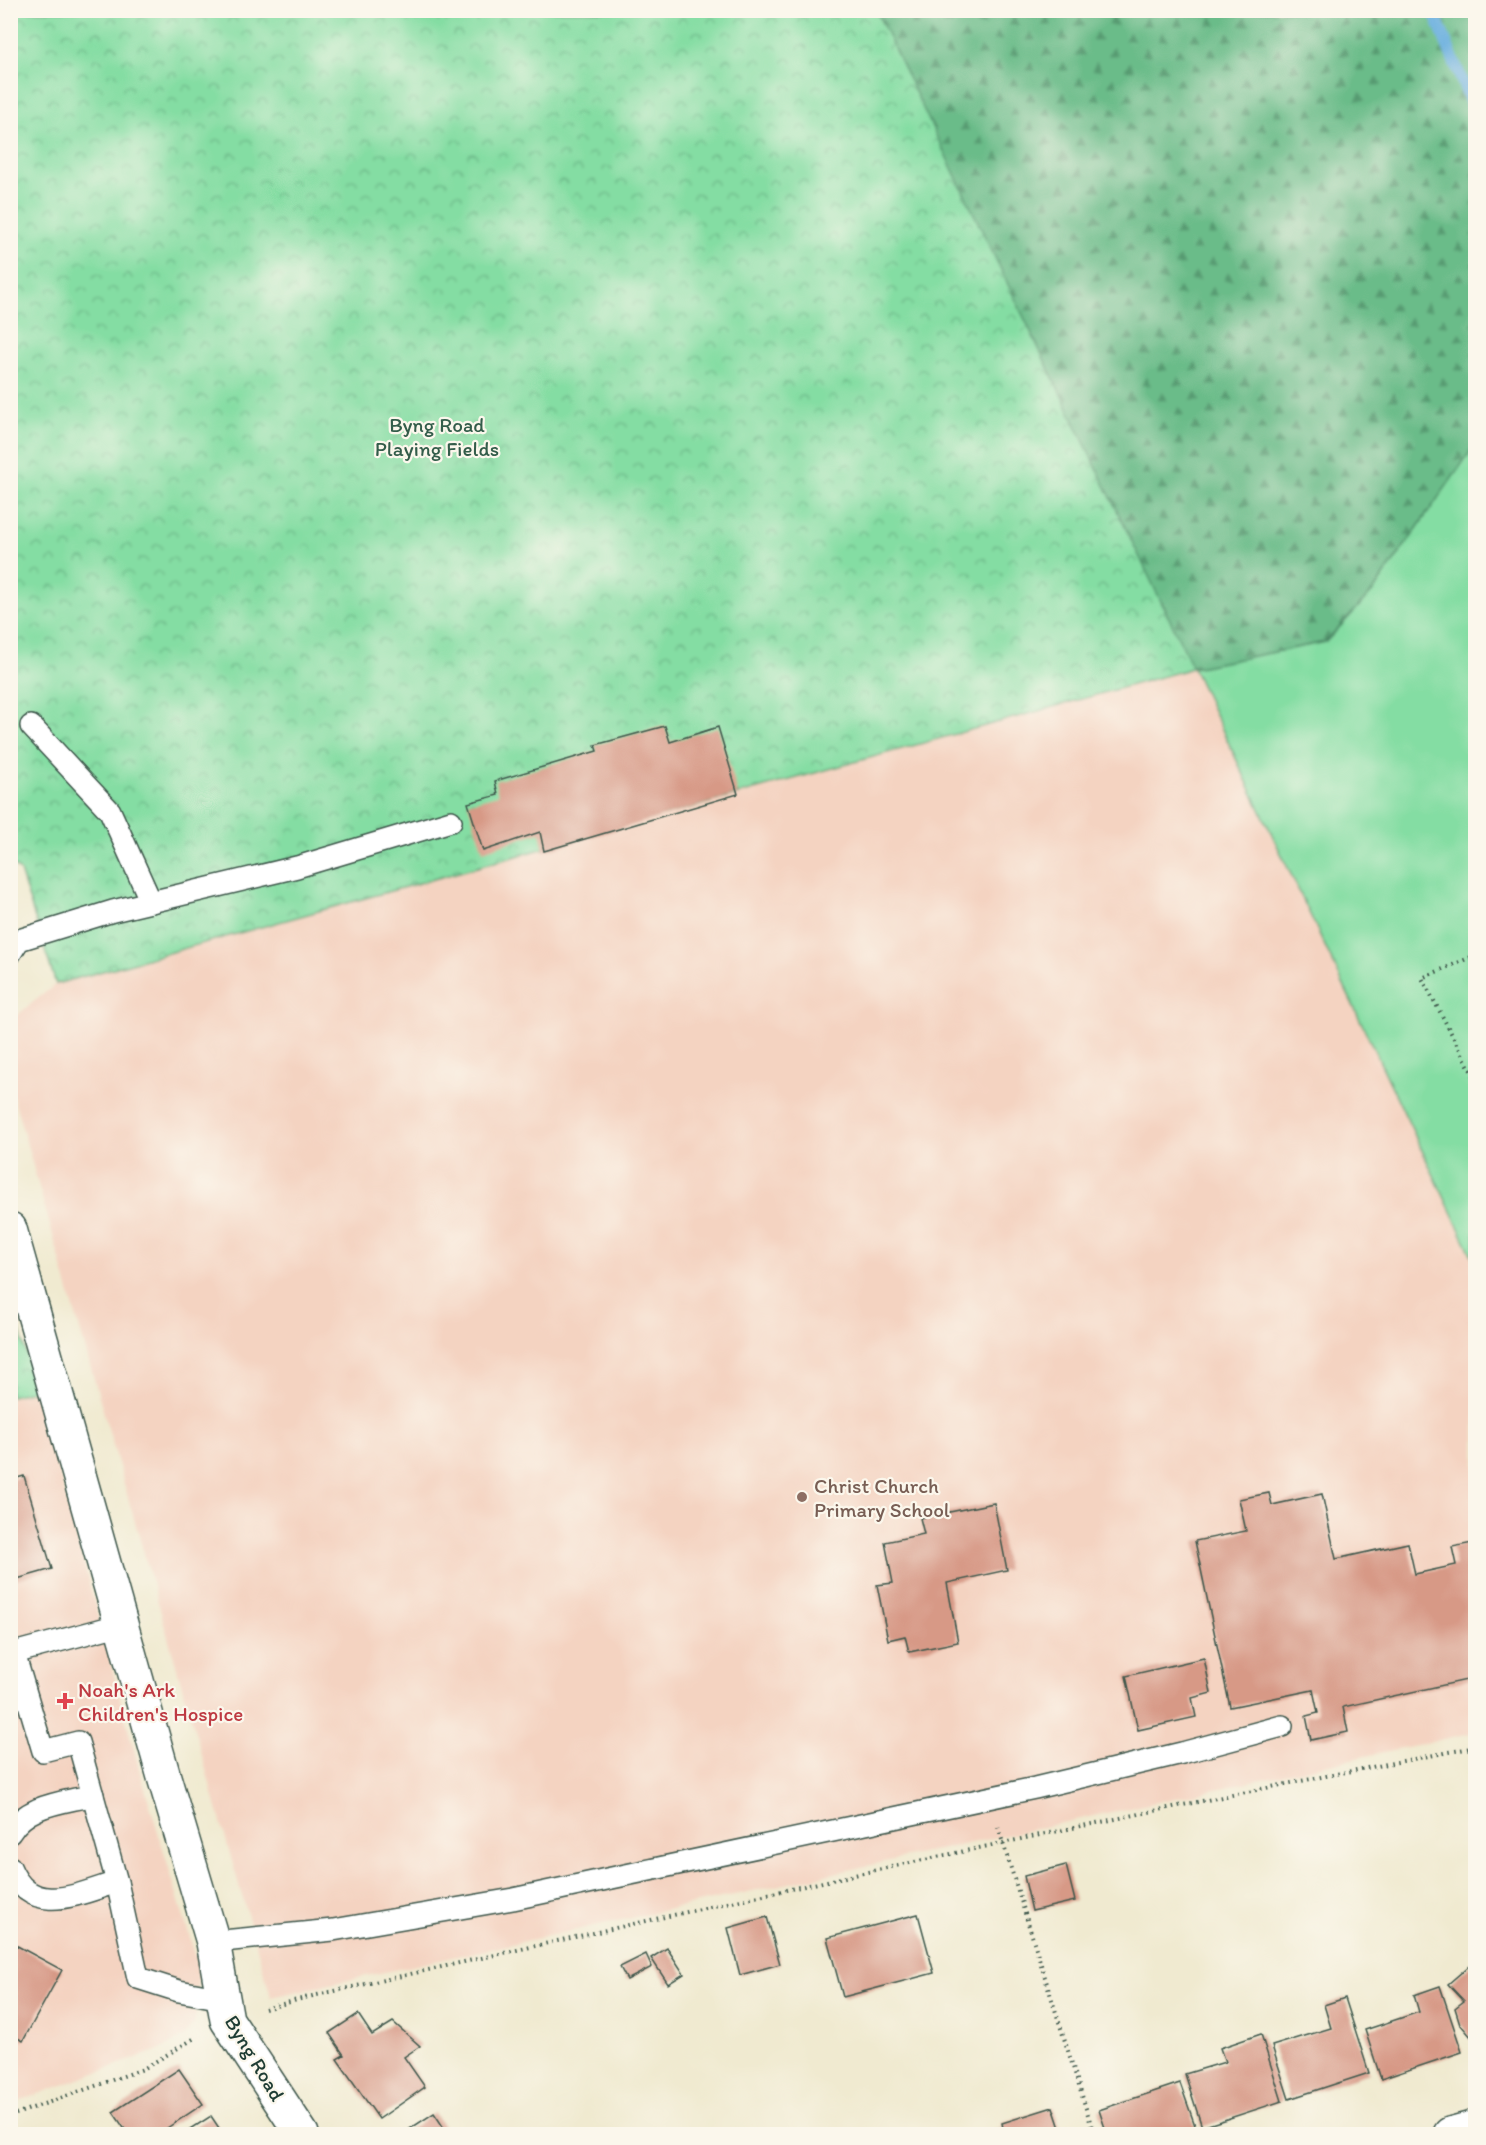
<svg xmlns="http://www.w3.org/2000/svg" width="1486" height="2145" font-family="Itim,sans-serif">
<defs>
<pattern id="forest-firs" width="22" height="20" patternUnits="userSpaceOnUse" patternTransform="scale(1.5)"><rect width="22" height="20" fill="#6bbc89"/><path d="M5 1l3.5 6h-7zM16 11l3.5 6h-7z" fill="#579a71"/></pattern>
<pattern id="park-crowns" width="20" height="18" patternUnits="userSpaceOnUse" patternTransform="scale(1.5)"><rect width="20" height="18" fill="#84dda3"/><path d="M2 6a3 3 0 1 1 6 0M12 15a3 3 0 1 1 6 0" fill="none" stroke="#6bb486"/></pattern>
</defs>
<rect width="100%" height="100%" fill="#fbf7ec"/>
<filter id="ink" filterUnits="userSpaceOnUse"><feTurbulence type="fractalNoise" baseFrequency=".0167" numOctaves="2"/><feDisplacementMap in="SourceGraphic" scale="12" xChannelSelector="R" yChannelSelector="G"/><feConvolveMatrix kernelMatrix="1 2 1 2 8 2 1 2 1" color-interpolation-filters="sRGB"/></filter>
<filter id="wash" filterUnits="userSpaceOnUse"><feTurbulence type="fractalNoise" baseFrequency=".008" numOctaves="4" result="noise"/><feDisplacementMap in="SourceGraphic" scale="24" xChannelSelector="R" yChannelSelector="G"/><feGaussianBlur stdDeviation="1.35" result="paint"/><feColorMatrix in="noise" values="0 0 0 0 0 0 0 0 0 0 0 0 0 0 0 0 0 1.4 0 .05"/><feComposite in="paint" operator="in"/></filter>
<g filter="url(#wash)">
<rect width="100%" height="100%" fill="#f0ead0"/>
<g fill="#f4d3c1">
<polygon points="1193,668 1475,1262 1475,1732 271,1997 11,1089 11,1020 56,984"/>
<polygon points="37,1390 140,1772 199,1968 195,2022 185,2036 164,2048 11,2104 10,1396"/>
</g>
<polygon fill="#84dda3" stroke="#528d6c" stroke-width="1.5" points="1475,445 1475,1262 1193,668 1326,642 1374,590"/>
<polygon fill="url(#forest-firs)" stroke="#457c5e" stroke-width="1.5" points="876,11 1475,11 1475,445 1374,590 1325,642 1193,668"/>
<g fill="url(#park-crowns)" stroke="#528d6c" stroke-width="1.5">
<polygon points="10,11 876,11 1193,668 56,984 20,871 10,863"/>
<polygon points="10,1298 37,1390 11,1396 10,1396"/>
</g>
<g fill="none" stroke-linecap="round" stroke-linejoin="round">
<polyline stroke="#69afdf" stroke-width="12" points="1433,10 1476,115"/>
</g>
<g id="blocks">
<g fill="#d79986">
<polygon points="665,726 670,742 718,727 738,794 544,851 540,832 483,851 468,803 498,795 495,781 597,751 595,745"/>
<polygon points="24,1476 52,1569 10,1581 10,1480"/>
<polygon points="1269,1493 1272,1505 1322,1494 1336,1559 1408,1543 1415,1574 1456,1565 1452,1547 1473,1543 1472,1536 1476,1535 1476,1678 1343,1707 1348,1732 1311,1740 1306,1716 1318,1713 1313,1690 1230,1707 1195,1541 1246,1531 1239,1499"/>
<polygon points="994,1503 1007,1570 947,1583 958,1642 909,1652 905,1636 888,1640 877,1585 893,1583 885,1542 924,1534 920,1518"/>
<polygon points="1204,1658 1211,1693 1192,1698 1196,1717 1138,1730 1126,1676"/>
<polygon points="1066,1865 1075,1901 1032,1911 1024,1876"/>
<polygon points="918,1914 934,1973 843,1997 827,1938"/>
<polygon points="767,1917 780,1964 740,1975 728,1928"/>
<polygon points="10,1942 62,1970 23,2041 10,2034"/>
<polygon points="667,1948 684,1974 668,1984 651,1958"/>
<polygon points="646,1954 652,1967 627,1980 620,1967"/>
<polygon points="1476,1960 1476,2035 1472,2038 1460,2024 1455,2008 1464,2001 1448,1984"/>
<polygon points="1440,1986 1462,2052 1381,2079 1365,2030 1419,2012 1414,1995"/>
<polygon points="1345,1998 1369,2073 1289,2099 1272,2046 1331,2028 1324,2005"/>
<polygon points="358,2014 372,2035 393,2022 420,2046 404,2057 425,2087 379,2119 337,2059 344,2055 329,2033"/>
<polygon points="1261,2034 1282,2101 1202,2127 1185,2074 1225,2062 1220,2048"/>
<polygon points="179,2069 203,2104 158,2134 128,2134 113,2112"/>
<polygon points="1180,2083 1198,2134 1107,2134 1099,2110"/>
<polygon points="1053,2107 1062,2134 985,2134 1003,2128 1002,2123"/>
<polygon points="434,2113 448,2134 402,2134"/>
<polygon points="211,2116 223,2134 183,2134"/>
<polygon points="478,2129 482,2134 469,2134"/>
</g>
</g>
</g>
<g filter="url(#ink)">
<use href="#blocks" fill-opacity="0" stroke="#3e574b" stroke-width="1.5"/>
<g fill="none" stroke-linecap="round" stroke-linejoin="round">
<defs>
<g id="lane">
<polyline points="31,726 110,811 151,902"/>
<polyline points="10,954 19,940 113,911 297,867 451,821"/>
<polyline points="14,1653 43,1751 78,1742 117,1882 138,1978 179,1991 223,1999"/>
<polyline points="10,1654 122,1624"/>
<path d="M 10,1833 C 27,1804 63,1803 93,1795"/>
<path d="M 10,1867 C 31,1918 78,1894 117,1882"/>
<polyline points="213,1942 333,1930 513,1899 1035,1788 1182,1753 1282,1726"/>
</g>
<g id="street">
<polyline points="10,1229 164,1777 213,1942 227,2020 302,2134"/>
<polyline points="1450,2134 1476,2127"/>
</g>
</defs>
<use href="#lane" stroke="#3e574b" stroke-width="24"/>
<use href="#street" stroke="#3e574b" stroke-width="36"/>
<g stroke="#3e574b" stroke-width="4" stroke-dasharray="1.5 4.5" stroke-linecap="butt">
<polyline points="1476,955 1422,978 1476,1080"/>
<polyline points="998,1827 1094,2134"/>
<path d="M 265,2009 L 308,1997 C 696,1910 1084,1821 1476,1747"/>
<polyline points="10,2116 143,2069 195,2038"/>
</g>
<use href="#lane" stroke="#fff" stroke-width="21"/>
<use href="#street" stroke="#fff" stroke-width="33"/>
</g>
</g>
<circle fill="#8d6e63" stroke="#fbf7ec" stroke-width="2" cx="802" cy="1497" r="6"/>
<path fill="#e0444e" stroke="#fbf7ec" stroke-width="2" d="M62 1692h6v6h6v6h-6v6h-6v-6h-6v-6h6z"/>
<g text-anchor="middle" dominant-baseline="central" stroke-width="4.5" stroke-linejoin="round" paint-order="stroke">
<g font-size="21" fill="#335d4a" stroke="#fbf7ec">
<text x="437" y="424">Byng Road<tspan x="437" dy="24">Playing Fields</tspan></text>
</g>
<g font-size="21" fill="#785e54" stroke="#fbf7ec" text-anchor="start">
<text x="814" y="1485">Christ Church<tspan x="814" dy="24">Primary School</tspan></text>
</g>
<g font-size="21" fill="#be3a42" stroke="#fbf7ec" text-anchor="start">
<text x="78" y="1689">Noah's Ark<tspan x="78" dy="24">Children's Hospice</tspan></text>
</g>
<g font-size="21" fill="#1f3d34" stroke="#fbf7ec">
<text transform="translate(255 2058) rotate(59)">Byng Road</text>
</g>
</g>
<rect width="1486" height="2145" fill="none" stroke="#fbf7ec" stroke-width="36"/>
</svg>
